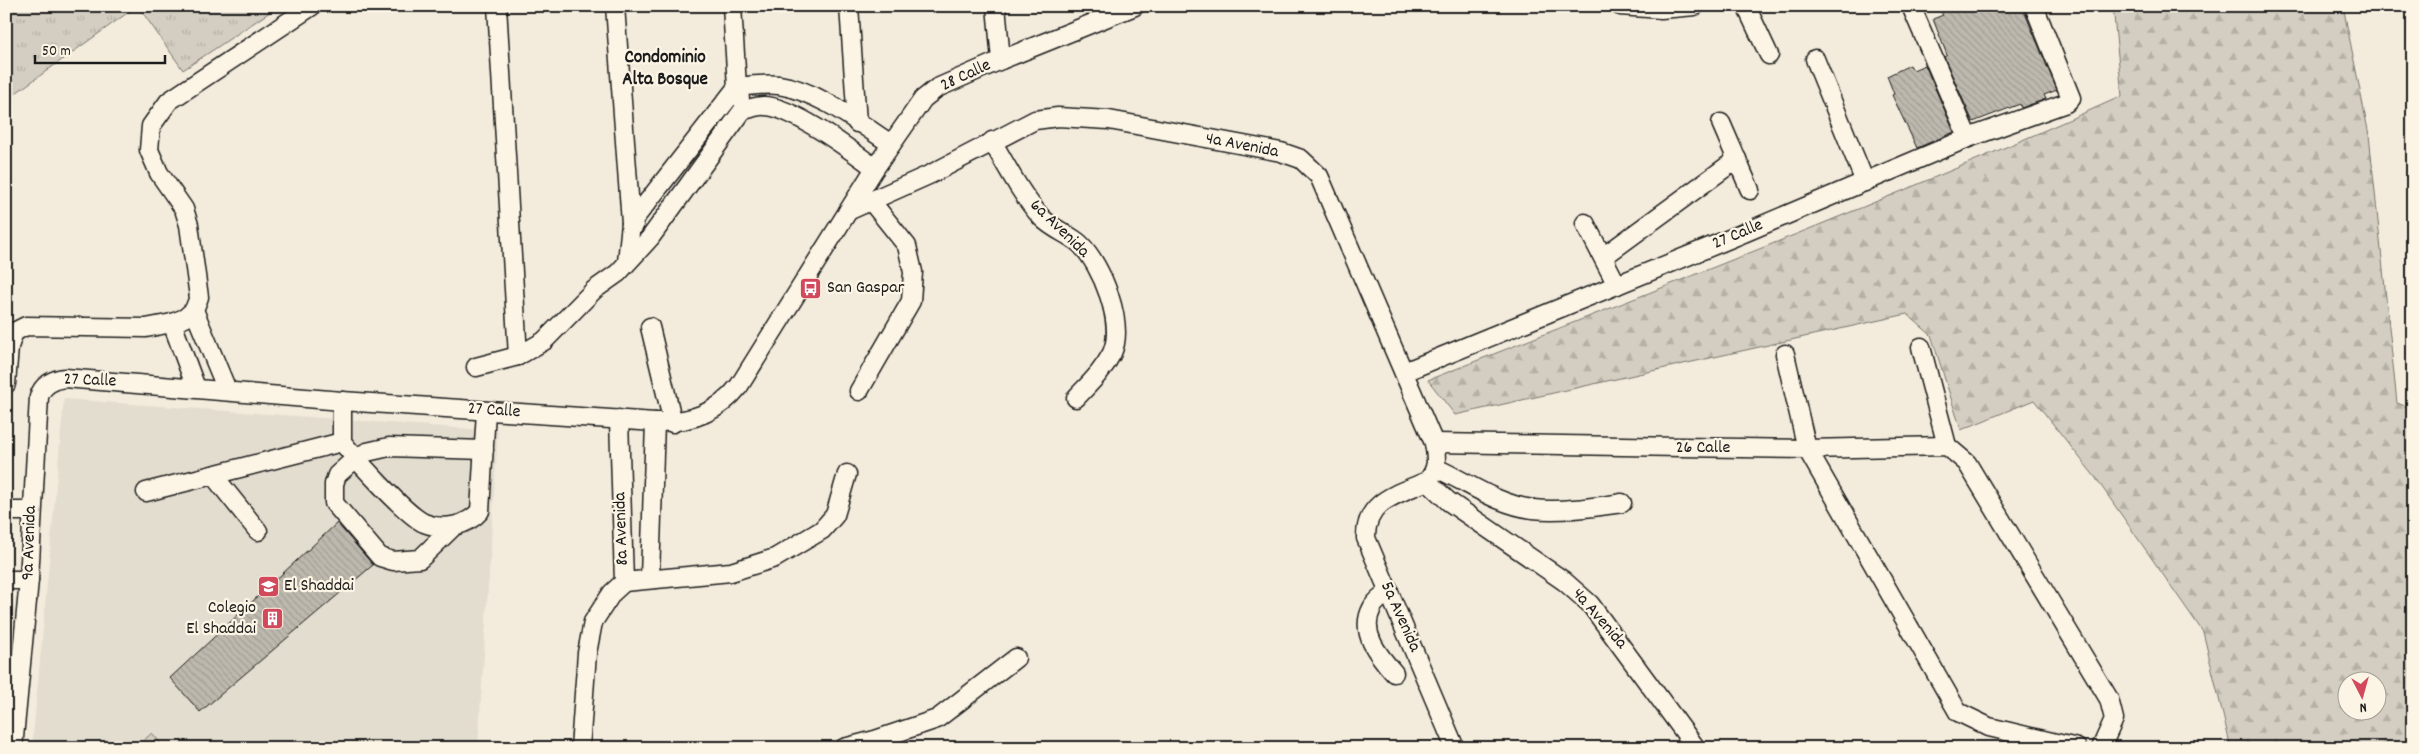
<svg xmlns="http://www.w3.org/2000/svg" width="2419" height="754" font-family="Dekko,sans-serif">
<defs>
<pattern id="grass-tufts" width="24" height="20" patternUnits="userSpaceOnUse" patternTransform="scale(1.25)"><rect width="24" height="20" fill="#d3cec1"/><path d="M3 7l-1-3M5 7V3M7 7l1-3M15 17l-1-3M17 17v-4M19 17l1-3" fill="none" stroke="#b5b0a5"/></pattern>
<pattern id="forest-firs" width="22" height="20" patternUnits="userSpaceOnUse" patternTransform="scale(1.25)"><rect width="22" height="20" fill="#d3cec1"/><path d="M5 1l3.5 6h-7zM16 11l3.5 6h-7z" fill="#b5b0a5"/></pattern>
<pattern id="building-back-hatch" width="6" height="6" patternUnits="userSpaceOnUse" patternTransform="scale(1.25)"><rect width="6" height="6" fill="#beb9ae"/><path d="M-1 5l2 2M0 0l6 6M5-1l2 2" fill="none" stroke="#a39e95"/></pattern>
</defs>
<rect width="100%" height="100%" fill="#f3ecdd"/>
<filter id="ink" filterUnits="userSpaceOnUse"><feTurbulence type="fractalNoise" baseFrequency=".02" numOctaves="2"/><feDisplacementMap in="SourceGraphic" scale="10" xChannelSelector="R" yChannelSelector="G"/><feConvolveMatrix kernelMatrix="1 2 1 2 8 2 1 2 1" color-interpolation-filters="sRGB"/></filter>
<g filter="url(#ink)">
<polygon fill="#e3ddcf" points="64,399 498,431 478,748 32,748"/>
<g fill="url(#grass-tufts)" stroke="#78756e">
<polygon points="6,6 137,6 6,100"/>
<polygon points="138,6 279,6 183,70"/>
</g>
<path fill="url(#forest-firs)" stroke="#78756e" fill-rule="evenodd" d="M 2113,6 L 2343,6 L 2369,135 L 2397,403 L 2413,409 L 2413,748 L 2231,748 L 2203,632 L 2095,477 L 2034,400 L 1961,430 L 1931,335 L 1907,314 L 1455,415 L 1428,380 C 1660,288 1894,199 2122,96 ZM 2346,682 L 2376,682 L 2376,712 L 2346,712 Z"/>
<polygon fill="#d3cec1" stroke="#78756e" points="152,733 165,748 135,748"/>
<g fill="url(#building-back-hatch)" stroke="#1c1c1c">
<polygon points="1953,6 2022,6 2057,90 2044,95 2046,99 2021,108 2020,104 1973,122 1944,57 1947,55 1933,19 1943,15 1940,11"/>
<polygon points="1910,65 1913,70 1925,65 1954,132 1917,148 1892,95 1894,94 1887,76"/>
<polygon points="337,523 373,565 200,712 170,678"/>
</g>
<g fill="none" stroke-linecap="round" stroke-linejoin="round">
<defs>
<g id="minor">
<polyline points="497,6 518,356"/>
<polyline points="615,6 631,223 634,226"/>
<polyline points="732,6 737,87 740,98"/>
<polyline points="849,6 857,123"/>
<polyline points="996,6 1001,60"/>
<polyline points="1620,6 1661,9 1695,6"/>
<polyline points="1746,6 1769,55"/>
<polyline points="1911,6 1968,138"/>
<polyline points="1815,59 1865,182"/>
<polyline points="1721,123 1750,190"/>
<path d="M 992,141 C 1007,167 1022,196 1042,218 C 1054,230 1069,234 1080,244 C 1102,265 1125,324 1112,353 C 1103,371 1089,384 1076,398"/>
<path d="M 848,211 L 931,174 L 1035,120 L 1058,117 L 1109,120 L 1281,152 L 1301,159 L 1319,176 L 1434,443 C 1437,459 1438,469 1427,481 C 1399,494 1365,500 1366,538 L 1455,748"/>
<polyline points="1585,223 1617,285"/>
<polyline points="1603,257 1737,159"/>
<path d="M 627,262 L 631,223 L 737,87 C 750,86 766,83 779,85 C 818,91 859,123 891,144"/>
<polyline points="194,310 227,390"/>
<polyline points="172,323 196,388"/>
<polyline points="650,327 673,423"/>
<polyline points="1921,347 1947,446"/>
<polyline points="1785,354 1807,449 1958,712 1989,727 2077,748"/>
<path d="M 476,367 L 518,356 L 544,341 L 594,290 L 618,273 L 650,238 L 743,110 C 750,109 758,105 765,106 C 793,107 852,151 875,168"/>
<polyline points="1404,372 1739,235 1968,138 2066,103 2071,98 2034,6"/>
<polyline points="6,384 9,347 14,332 26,326 146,328 172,323 185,318 194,310 199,297 189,225 184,209 159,173 149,150 151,126 169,101 312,6"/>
<polyline points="859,391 911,301 913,272 907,246 871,201"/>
<path d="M 342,401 L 342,442 C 356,459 406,515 424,523 C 444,531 467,526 480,511 L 486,411"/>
<polyline points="1434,443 1807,449 1947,446 1967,463 2109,699 2114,719 2101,748"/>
<path d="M 1436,468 C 1467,482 1498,505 1533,509 C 1562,512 1593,507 1622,503"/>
<polyline points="213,475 258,531"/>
<polyline points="1427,481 1448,501 1564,581 1590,604 1696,748"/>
<polyline points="146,492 342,442"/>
<polyline points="6,511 31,511"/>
<polyline points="453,527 420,559 393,561 380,557 334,503 334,484 337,475 356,458 367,452 389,447 484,450"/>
<polyline points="650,578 655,422"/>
<polyline points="6,580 29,580"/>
<polyline points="624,582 731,572 775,558 822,530 835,515 847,474"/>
<path d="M 1389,591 C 1384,596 1375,601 1372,608 C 1359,632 1378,655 1394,673"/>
<path d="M 13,748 L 29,580 L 39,397 C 42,385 54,379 65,378 L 342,401 L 655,422 C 690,423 718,413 739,386 L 875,168 L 923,99 L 937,88 L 1001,60 L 1135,6"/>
<polyline points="580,748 587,653 593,622 612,593 624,582 619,419"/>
<polyline points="844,748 875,740 937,719 1016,658"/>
</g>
</defs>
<use href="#minor" stroke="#1c1c1c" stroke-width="21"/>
<use href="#minor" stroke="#fcf5e5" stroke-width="18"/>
</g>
</g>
<defs>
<symbol id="bus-square" viewBox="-11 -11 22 22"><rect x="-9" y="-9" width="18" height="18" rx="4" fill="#d1495b" stroke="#fcf5e5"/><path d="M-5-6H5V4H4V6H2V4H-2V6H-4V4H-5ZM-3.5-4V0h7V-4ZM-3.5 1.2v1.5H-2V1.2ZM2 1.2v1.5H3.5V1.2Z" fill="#fff"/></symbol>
<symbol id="school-square" viewBox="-11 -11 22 22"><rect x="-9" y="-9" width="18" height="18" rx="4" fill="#d1495b" stroke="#fcf5e5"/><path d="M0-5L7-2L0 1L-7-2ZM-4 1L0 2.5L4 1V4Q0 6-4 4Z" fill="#fff"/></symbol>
<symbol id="building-square" viewBox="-11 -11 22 22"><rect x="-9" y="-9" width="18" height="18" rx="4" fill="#d1495b" stroke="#fcf5e5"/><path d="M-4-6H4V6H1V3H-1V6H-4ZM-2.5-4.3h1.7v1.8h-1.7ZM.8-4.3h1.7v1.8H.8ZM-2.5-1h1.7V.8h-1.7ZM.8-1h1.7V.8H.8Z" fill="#fff"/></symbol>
</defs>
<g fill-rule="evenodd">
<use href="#bus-square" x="798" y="276" width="25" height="25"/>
<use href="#school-square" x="256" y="574" width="25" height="25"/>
<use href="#building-square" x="260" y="606" width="25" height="25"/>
</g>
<g text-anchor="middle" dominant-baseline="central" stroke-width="4.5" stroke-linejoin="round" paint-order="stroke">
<g font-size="18" fill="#1c1c1c" stroke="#fcf5e5">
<text transform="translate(966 76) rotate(-25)">28 Calle</text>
<text transform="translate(1242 146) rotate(11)">4a Avenida</text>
<text transform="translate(1059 229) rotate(44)">6a Avenida</text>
<text transform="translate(1738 235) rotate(-23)">27 Calle</text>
<text transform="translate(90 381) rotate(2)">27 Calle</text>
<text transform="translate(494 411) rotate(4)">27 Calle</text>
<text x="1703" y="448">26 Calle</text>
<text transform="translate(622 529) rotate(-92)">8a Avenida</text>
<text transform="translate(30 543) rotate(-88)">9a Avenida</text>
<text transform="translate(1400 617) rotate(66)">5a Avenida</text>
<text transform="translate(1599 619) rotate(49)">4a Avenida</text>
</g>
<g font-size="18" fill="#1c1c1c" stroke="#fcf5e5" text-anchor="start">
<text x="827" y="288">San Gaspar</text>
<text x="284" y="586">El Shaddai</text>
<text x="256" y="608" text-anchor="end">Colegio<tspan x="256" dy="21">El Shaddai</tspan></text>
</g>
<g font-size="19" font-weight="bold" fill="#1c1c1c" stroke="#fcf5e5">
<text x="665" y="58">Condominio<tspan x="665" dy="22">Alta Bosque</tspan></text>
</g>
</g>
<rect width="2419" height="754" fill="none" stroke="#fcf5e5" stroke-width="25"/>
<rect x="12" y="12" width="2394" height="729" fill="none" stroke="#1c1c1c" stroke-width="2" filter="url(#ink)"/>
<g transform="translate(2362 696) rotate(174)"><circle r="24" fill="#fcf5e5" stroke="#a29e95"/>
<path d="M0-4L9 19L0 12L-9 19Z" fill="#d1495b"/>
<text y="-8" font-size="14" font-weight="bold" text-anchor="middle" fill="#1c1c1c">N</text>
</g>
<path d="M35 55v8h130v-8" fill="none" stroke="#1c1c1c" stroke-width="2.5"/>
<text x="42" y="55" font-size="15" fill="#1c1c1c" stroke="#fcf5e5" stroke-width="4" paint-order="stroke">50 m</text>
</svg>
